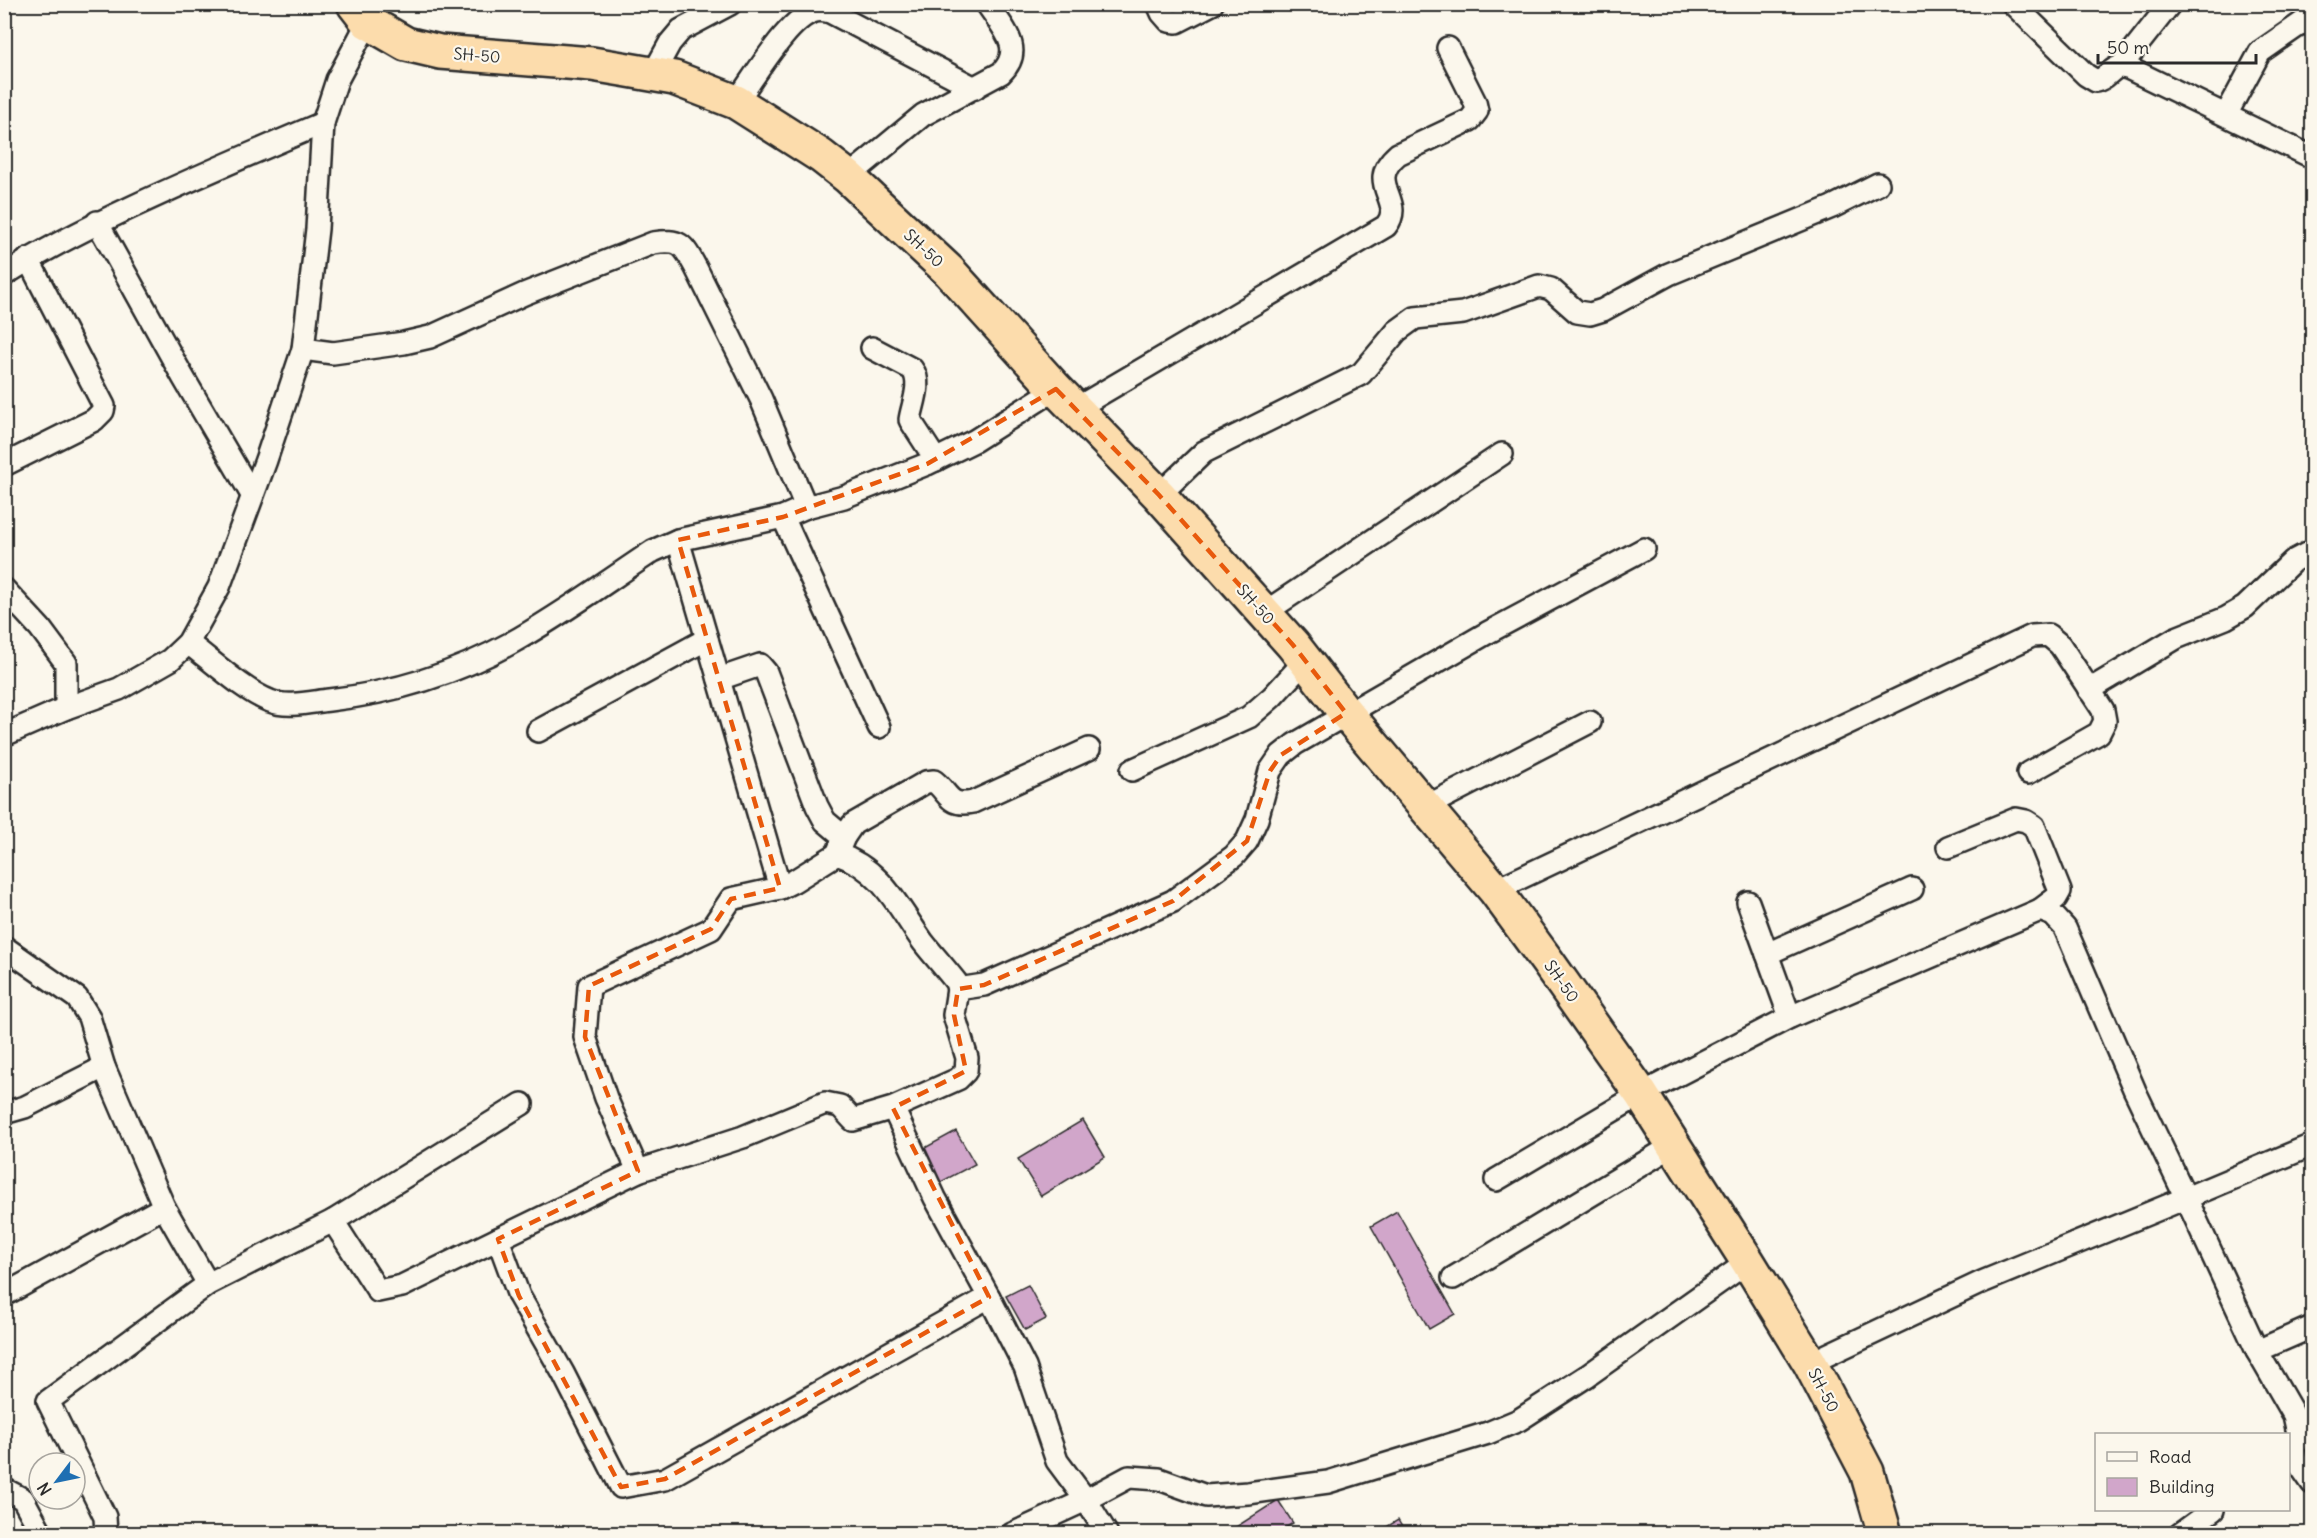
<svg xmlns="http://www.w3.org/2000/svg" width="2317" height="1538" font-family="Delius,sans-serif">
<rect width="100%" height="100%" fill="#fbf7ec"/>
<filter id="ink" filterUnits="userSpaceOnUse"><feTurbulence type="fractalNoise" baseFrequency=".0167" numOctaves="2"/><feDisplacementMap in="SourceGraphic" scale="12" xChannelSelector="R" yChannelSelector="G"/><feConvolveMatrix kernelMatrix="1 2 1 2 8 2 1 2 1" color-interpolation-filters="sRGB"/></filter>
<g filter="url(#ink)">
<g fill="#d1a6ca" stroke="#2b2b2b" stroke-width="1.5">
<polygon points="1083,1120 1105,1157 1041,1196 1018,1159"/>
<polygon points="956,1131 975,1164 939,1183 921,1150"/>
<polygon points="1397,1211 1455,1314 1429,1329 1371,1226"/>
<polygon points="1028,1285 1046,1319 1025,1330 1006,1296"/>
<polygon points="1278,1500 1293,1523 1276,1534 1240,1534 1236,1527"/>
<polygon points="1398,1520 1406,1534 1375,1534"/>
</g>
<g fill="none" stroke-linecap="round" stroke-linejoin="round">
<defs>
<g id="street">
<polyline points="1158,4 1162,13 1169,21 1177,22 1212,4"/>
<path d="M 2013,4 L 2086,75 L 2096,81 C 2112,77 2111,62 2130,69 L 2312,157"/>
<polyline points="2121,66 2170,4"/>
<polyline points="653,74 670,43 681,30 730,4"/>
<path d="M 736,102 C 753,80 789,16 816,11 C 821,10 826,11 830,12 L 975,88"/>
<polyline points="2226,115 2260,52 2312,16"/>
<path d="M 848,177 L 923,115 L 1001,73 C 1026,49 1002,27 987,4"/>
<polyline points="97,222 183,377 252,495"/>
<path d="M 4,275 C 46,248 89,227 134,206 C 196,177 259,150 323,123"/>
<path d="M 872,348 L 912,369 C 923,383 912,405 910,420 L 936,460"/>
<path d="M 303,349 L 333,353 L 404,343 L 430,337 L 524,294 L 653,243 C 681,239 683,244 696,268 L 761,399 L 806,507"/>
<path d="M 1075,409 L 1386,226 C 1407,200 1363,184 1398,154 L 1470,120 L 1477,111 L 1475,102 L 1448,48"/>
<polyline points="4,465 94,420 103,411 104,406 28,259"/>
<polyline points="1159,495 1204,452 1361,374 1397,331 1415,318 1463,313 1539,286 1551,289 1577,312 1590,314 1603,310 1669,274 1832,207 1878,184"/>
<polyline points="783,517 879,727"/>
<polyline points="678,540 780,888"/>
<polyline points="4,589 40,628 66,663 66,708"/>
<polyline points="1264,613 1502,454"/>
<path d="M 188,643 C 211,660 244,691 270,701 C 287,708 311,702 329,700 C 391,693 455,674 511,643 C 560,616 606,582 653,551 L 678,540 L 783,517 L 806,507 L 844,497 L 927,464 L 974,441 L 1056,389"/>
<polyline points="719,679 760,665 766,672 817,806 825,821 844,837"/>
<polyline points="2089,690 2176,638 2226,618 2245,607 2293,561 2312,551"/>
<polyline points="538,731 707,639"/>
<polyline points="4,735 66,708 119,689 170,660 188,643 219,587 266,460 303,349 317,229 323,123 337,80 368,22"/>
<polyline points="1132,770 1249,717 1272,697 1305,661"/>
<polyline points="1425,807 1590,722"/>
<polyline points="1948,847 2016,819 2026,821 2034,826 2060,891 2056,898 2040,910"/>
<path d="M 837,854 L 844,837 L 853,824 L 926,782 L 934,781 C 950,794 948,807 973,802 L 1089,749"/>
<polyline points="1495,890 2032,636 2048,635 2060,645 2103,710 2105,721 2099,733 2028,773"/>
<polyline points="1748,902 1790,1017"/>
<polyline points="4,947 77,998 89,1017 104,1067 164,1207 208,1284"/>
<polyline points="1767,954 1912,889"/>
<polyline points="893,1108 935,1198 989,1297 665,1479 621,1487 563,1373 519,1296 498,1239 638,1171 743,1137 825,1103 840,1106 853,1120 893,1108 958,1079 966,1071 967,1058 954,1015 958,989 984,985 1173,901 1234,856 1247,841 1257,819 1270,771 1281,755 1295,744 1487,633 1644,549"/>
<polyline points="4,1113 25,1107 104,1067"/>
<path d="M 638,1171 L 606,1098 L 585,1037 L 589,986 L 711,929 L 731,899 L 780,888 L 794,881 L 837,854 C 882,869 898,907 923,942 C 934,956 946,969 956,982 L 958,989"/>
<polyline points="1496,1180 1641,1094 1790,1017 2040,910 2053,915 2065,928 2135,1091 2186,1198 2312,1145"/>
<polyline points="333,1221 522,1104"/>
<polyline points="1453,1278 1674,1145"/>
<polyline points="4,1295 164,1207"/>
<polyline points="989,1297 1025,1367 1057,1461 1086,1500 1107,1534"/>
<polyline points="2312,1327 2257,1351 2294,1415 2299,1438 2294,1449 2296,1460 2312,1483"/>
<polyline points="1810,1363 1982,1282 2186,1198 2257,1351"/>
<polyline points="4,1489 23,1499 42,1534"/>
<polyline points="106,1534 105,1517 48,1401 208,1284 333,1221 378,1291 402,1286 498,1239"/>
<polyline points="1012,1534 1086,1500 1129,1477 1159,1479 1206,1496 1248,1493 1328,1482 1488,1433 1519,1420 1587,1376 1748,1262"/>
<polyline points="2180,1534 2213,1510"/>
</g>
<polyline id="highway" points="354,4 368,22 406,44 440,52 592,64 628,70 674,78 736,102 821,156 848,177 949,271 1056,389 1159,495 1293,645 1346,713 1495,890 1547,961 1641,1094 1748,1262 1810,1363 1867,1472 1885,1534"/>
</defs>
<use href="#street" stroke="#2b2b2b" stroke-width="26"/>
<use href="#highway" stroke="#2b2b2b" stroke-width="38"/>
<use href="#street" stroke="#fbf7ec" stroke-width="21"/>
<use href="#highway" stroke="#fcdcac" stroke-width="33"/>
</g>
</g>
<path fill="none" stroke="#e8590c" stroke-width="4.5" stroke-dasharray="12 8" stroke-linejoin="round" d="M 1056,389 L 1159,495 L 1293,645 L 1346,713 L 1281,755 L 1270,771 L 1247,841 L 1173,901 L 984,985 L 958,989 L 954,1015 L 966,1071 L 893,1108 L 989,1297 L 665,1479 L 621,1487 L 519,1296 L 498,1239 L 638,1171 L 585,1037 L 589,986 L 711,929 L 731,899 L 780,888 L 678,540 L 783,517 L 927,464 Z"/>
<g text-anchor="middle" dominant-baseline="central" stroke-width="4.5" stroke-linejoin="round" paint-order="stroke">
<g font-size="16" fill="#2b2b2b" stroke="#fbf7ec">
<text transform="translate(477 55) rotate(4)">SH-50</text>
<text transform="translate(924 248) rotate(43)">SH-50</text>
<text transform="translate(1256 604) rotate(48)">SH-50</text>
<text transform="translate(1562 981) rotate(55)">SH-50</text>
<text transform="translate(1824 1390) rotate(62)">SH-50</text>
</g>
</g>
<rect width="2317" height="1538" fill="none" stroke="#fbf7ec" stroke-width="24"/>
<rect x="12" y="12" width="2293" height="1514" fill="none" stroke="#2b2b2b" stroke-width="2" filter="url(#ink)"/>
<rect x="2095" y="1433" width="195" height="78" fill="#fbf7ec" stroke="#a8a59f" stroke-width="1.5"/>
<rect x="2107" y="1452" width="30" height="9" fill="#fbf7ec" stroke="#a8a59f" stroke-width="1.5"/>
<text x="2149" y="1463" font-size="18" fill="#2b2b2b">Road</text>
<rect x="2107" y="1478" width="30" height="18" fill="#d1a6ca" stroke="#a8a59f" stroke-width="1.5"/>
<text x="2149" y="1493" font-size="18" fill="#2b2b2b">Building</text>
<g transform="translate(57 1481) rotate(238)"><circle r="28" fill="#fbf7ec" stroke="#a8a59f" stroke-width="1.5"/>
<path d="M0-4.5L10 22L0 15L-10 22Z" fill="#1f6fb2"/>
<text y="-9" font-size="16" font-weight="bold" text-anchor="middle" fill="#2b2b2b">N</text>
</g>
<path d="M2098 54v9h158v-9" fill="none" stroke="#2b2b2b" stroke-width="3"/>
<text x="2107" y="54" font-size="18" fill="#2b2b2b" stroke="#fbf7ec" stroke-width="4.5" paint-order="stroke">50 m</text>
</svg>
